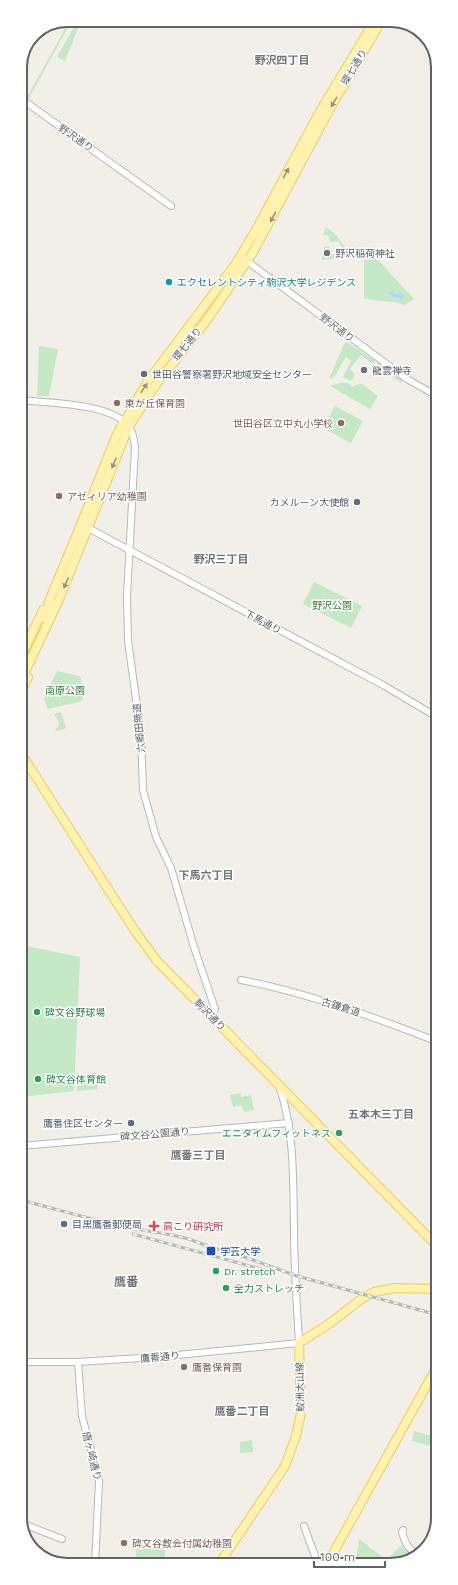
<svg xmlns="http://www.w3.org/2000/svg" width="458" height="1585" font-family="'Work Sans','Noto Sans JP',sans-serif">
<rect width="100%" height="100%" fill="#f1efe8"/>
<g fill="#c5e8c5">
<polygon points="70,20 72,20 28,100 26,99"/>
<polygon points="78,20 81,20 65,61 57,57"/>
<polygon points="326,227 336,235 351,256 322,260 322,255 325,254 324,247 329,246 331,255 341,251 341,245 338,241 331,242 328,235 323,235"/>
<path d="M 368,249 L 414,299 L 404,305 C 392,300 378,302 364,298 L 364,253 Z"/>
<polygon points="347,342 375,361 373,364 361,355 350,369 355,374 352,380 349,380 343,377 351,361 346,357 334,377 329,379 344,344"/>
<polygon points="39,346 58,349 49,396 37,396"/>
<polygon points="378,362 403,380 401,383 381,368 380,370 376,366"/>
<polygon points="340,383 348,383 353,387 356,385 362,384 378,396 370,409 330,386"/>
<polygon points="335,406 363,421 351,443 323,428"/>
<polygon points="314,582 362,606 351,628 303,604"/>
<polygon points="57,671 79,676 81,678 83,699 82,701 48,709 44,699"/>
<polygon points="437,687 437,711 431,707 429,703"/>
<path d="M 61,712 L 66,728 L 57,731 L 55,730 C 62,725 58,719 54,714 Z"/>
<polygon points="21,945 80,957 74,1091 21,1097"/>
<polygon points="97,1073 98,1089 77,1091 77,1075"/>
<polygon points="240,1093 241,1097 251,1095 254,1110 244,1112 242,1105 233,1107 230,1095"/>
<polygon points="414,1431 433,1436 431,1446 412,1441"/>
<polygon points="252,1440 253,1452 240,1453 240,1442"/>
<polygon points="359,1539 386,1560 404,1543 410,1552 398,1564 356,1564"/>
<rect x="136" y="1549" width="29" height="16"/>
</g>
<polygon fill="#aadaff" points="392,291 395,294 404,295 403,298 402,299 393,297 389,294 389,292"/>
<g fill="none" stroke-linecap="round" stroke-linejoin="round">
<defs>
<g id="minor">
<polyline points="20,98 171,206"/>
<polyline points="244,259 407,379 437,396"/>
<path d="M 20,400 C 47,403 113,403 129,427 C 134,433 134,441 135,448 L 127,596 L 128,641 L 141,735 L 143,790 L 156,837 L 171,868 L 194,947 L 215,1009 L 212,1018"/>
<polyline points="88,528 383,685 437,717"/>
<path d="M 241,980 C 308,993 375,1017 438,1042"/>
<polyline points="21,1146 289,1123"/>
<path d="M 21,1362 L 78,1362 L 157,1357 L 299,1343 C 297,1305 294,1268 294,1230 C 293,1182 295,1135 280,1088"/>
<polyline points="78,1362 82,1416 99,1481 95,1565"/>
<polyline points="21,1523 62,1539"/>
<polyline points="304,1526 318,1564"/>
<polyline points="403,1530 402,1533 407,1545 416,1555"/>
</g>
<g id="major">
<polyline points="44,618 50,599 79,529 117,434 148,381 235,265 257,228 319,113 375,20"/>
<polyline points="20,659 43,610"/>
<polyline points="20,682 58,602 129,426 155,386 207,320 252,254 331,107 382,20"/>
<polyline points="20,694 28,677"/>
<polyline points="20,752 135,931 157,961 438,1247"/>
<polyline points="219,1564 285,1466 296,1436 301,1413 299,1343 329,1324 360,1300 374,1292 395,1288 438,1289"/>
<polyline points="327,1564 438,1365"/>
</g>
</defs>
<use href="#minor" stroke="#b5b8bc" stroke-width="8"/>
<use href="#major" stroke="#f2c960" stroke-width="10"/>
<use href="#minor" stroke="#fff" stroke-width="6"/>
<use href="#major" stroke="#fff2af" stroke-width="8"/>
<defs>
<g id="rail">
<polyline points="21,1200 122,1227 167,1234 189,1239 210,1247 239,1255 297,1276 438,1315"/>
<polyline points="133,1234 268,1271"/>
</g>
</defs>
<use href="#rail" stroke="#b6b7b8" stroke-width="3"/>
<use href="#rail" stroke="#fff" stroke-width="1.5" stroke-dasharray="4.5" stroke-linecap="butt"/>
</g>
<defs><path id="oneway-solid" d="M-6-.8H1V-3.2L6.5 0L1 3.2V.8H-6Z"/></defs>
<g fill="#979581">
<use href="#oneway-solid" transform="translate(334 102) rotate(120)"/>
<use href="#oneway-solid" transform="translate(286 173) rotate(-62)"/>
<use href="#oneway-solid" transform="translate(273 217) rotate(118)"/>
<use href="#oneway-solid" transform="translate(144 388) rotate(-56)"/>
<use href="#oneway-solid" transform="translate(114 463) rotate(112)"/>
<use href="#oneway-solid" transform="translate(66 583) rotate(113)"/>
</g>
<g fill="#6b7280" stroke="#fff" stroke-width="1.5">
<circle cx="327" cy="253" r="4"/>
<circle cx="364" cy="370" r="4"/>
</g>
<circle fill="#0f9aa8" stroke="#fff" stroke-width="1.5" cx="169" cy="282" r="4"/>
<g fill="#5c6f8a" stroke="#fff" stroke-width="1.5">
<circle cx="144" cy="374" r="4"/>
<circle cx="357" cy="502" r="4"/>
<circle cx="131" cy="1123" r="4"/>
<circle cx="64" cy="1224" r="4"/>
</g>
<g fill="#8d6e63" stroke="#fff" stroke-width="1.5">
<circle cx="117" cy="403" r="4"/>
<circle cx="341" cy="423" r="4"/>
<circle cx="59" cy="496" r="4"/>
<circle cx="184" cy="1367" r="4"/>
<circle cx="124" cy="1543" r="4"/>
</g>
<g fill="#2e9e5b" stroke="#fff" stroke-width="1.5">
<circle cx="37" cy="1012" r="4"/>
<circle cx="38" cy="1079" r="4"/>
<circle cx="339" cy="1133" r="4"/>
<circle cx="216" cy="1271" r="4"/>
<circle cx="226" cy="1288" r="4"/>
</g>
<path fill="#e0444e" stroke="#fff" stroke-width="1.5" d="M152 1220h4v4h4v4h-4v4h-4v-4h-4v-4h4z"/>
<rect fill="#1a4fb4" stroke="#fff" stroke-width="1.5" x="206" y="1246" width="10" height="10" rx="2"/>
<g text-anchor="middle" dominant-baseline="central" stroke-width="3" stroke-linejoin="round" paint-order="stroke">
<g font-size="10" fill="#5f6368" stroke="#fff">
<text transform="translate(354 67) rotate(-59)">環七通り</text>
<text transform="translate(76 138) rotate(35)">野沢通り</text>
<text transform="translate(337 328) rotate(37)">野沢通り</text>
<text transform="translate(187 344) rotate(-51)">環七通り</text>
<text transform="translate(263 622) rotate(28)">下馬通り</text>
<text transform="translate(139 728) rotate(-96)">六郷田無道</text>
<text transform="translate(341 1007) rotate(17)">古鎌倉道</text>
<text transform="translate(210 1015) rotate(46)">駒沢通り</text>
<text transform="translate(155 1134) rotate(-5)">碑文谷公園通り</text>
<text transform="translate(160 1357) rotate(-5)">鷹番通り</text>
<text transform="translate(300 1387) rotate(-91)">鮫洲大山線</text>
<text transform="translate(92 1456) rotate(76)">唐ヶ崎通り</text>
</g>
<g font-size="10" fill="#5b616d" stroke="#fff" text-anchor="start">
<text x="335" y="253">野沢稲荷神社</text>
<text x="372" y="370">龍雲禅寺</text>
</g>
<g font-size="10" fill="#0d838f" stroke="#fff" text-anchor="start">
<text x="177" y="282">エクセレントシティ駒沢大学レジデンス</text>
</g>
<g font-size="10" fill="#4e5e75" stroke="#fff" text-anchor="start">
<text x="152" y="374">世田谷警察署野沢地域安全センター</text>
<text x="349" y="502" text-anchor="end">カメルーン大使館</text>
<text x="123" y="1123" text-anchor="end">鷹番住区センター</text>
<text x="72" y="1224">目黒鷹番郵便局</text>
</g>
<g font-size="10" fill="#785e54" stroke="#fff" text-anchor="start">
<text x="125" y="403">東が丘保育園</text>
<text x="333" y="423" text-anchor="end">世田谷区立中丸小学校</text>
<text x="67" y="496">アゼィリア幼稚園</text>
<text x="192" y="1367">鷹番保育園</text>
<text x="132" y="1543">碑文谷教会付属幼稚園</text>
</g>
<g font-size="10" fill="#348238" stroke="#fff">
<text x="332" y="605">野沢公園</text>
<text x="65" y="690">南原公園</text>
</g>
<g font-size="10" fill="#27864d" stroke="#fff" text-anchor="start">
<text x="45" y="1012">碑文谷野球場</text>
<text x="46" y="1079">碑文谷体育館</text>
<text x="331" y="1133" text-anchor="end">エニタイムフィットネス</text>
<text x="224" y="1271">Dr. stretch</text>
<text x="234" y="1288">全力ストレッチ</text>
</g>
<g font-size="10" fill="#be3a42" stroke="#fff" text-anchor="start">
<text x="163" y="1226">肩こり研究所</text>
</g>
<g font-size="10" fill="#164399" stroke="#fff" text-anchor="start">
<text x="220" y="1251">学芸大学</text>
</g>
<g font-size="11" font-weight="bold" fill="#70757a" stroke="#fff">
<text x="282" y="60">野沢四丁目</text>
<text x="221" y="559">野沢三丁目</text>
<text x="206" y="875">下馬六丁目</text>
<text x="381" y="1114">五本木三丁目</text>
<text x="198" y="1155">鷹番三丁目</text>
<text x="242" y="1411">鷹番二丁目</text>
</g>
<g font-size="12" font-weight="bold" fill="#70757a" stroke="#fff">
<text x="126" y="1282">鷹番</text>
</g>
</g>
<path d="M0 0H458V1585H0ZM67 27H391A40 40 0 0 1 431 67V1518A40 40 0 0 1 391 1558H67A40 40 0 0 1 27 1518V67A40 40 0 0 1 67 27Z" fill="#fff" fill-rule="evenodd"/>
<path fill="none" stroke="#5f6368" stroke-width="2" d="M67 27H391A40 40 0 0 1 431 67V1518A40 40 0 0 1 391 1558H67A40 40 0 0 1 27 1518V67A40 40 0 0 1 67 27Z"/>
<path d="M314 1561v6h71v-6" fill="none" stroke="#5f6368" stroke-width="2"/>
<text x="320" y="1561" font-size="12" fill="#5f6368" stroke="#ffffff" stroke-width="3" paint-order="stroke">100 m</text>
</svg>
